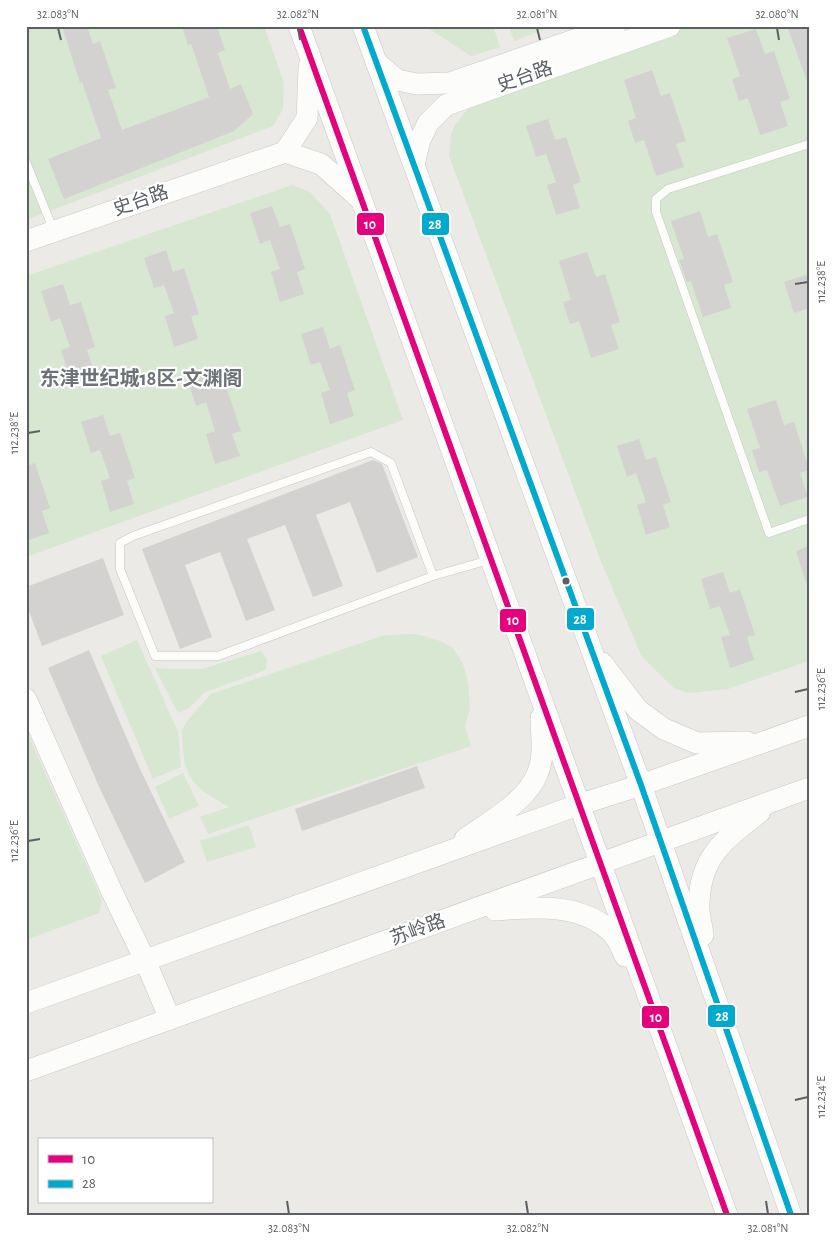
<svg xmlns="http://www.w3.org/2000/svg" width="835" height="1241" font-family="'Alegreya Sans','Noto Sans SC',sans-serif">
<rect width="100%" height="100%" fill="#eceae6"/>
<g fill="#d7e7d2">
<polygon points="26,26 264,26 284,83 283,109 273,126 26,220"/>
<polygon points="425,26 493,26 500,47 471,56"/>
<polygon points="509,26 554,26 514,41"/>
<polygon points="670,26 809,26 809,661 728,689 688,693 674,688 642,657 602,564 449,156 451,134 455,125 481,92"/>
<polygon points="292,185 310,192 330,214 403,420 26,557 26,276"/>
<path d="M 416,634 L 440,641 L 453,648 L 463,664 L 468,682 L 470,708 L 465,726 L 471,746 L 208,834 L 200,817 L 229,807 C 200,790 184,783 183,746 C 183,742 182,736 182,731 C 184,722 204,702 211,694 L 385,635 Z"/>
<polygon points="137,640 178,732 181,767 153,779 101,656"/>
<polygon points="261,651 267,659 266,670 205,692 189,708 178,713 155,668 171,669 202,669"/>
<polygon points="26,730 102,900 99,913 26,940"/>
<polygon points="183,773 199,806 169,819 155,787"/>
<polygon points="249,825 256,847 207,862 200,841"/>
</g>
<g fill="#d4d2d0">
<polygon points="62,26 87,26 93,44 100,41 116,88 108,90 122,130 209,97 191,44 188,45 182,26 217,26 225,50 218,53 230,89 241,84 253,114 234,131 64,199 48,159 101,138 82,82 80,83"/>
<polygon points="787,26 809,26 809,81 807,81"/>
<polygon points="756,29 765,54 774,51 790,99 780,102 788,126 760,135 748,98 739,101 732,79 740,76 727,38"/>
<polygon points="652,70 661,96 670,93 686,141 676,144 684,167 656,176 644,140 635,143 628,121 636,118 624,80"/>
<polygon points="548,119 555,140 566,137 581,182 573,185 580,208 556,215 547,185 556,182 546,154 536,157 526,126"/>
<polygon points="272,206 280,227 290,224 305,269 297,272 304,294 280,302 271,272 280,269 270,240 260,244 250,213"/>
<polygon points="700,211 708,237 717,234 733,282 724,285 731,308 703,317 691,281 687,282 679,260 684,259 671,221"/>
<polygon points="166,250 173,272 184,268 199,314 191,316 198,339 174,347 165,316 174,313 164,285 154,288 144,258"/>
<polygon points="587,252 596,277 605,274 620,322 611,325 619,349 591,358 579,321 570,324 563,302 571,300 559,261"/>
<polygon points="806,275 809,282 809,308 794,313 784,282"/>
<polygon points="63,284 70,305 81,302 95,347 87,350 94,372 70,380 61,350 70,347 60,318 51,322 41,291"/>
<polygon points="323,327 330,349 340,345 355,390 347,393 354,416 330,424 321,393 330,390 320,362 311,365 301,334"/>
<polygon points="208,368 215,389 226,386 241,431 232,434 240,456 215,464 206,434 215,431 206,402 196,406 186,375"/>
<polygon points="776,400 784,425 794,422 809,469 809,470 800,473 808,497 780,506 767,470 759,472 752,450 760,448 747,409"/>
<polygon points="103,415 110,436 120,433 135,478 127,481 134,504 110,512 101,481 110,478 100,450 91,453 81,422"/>
<polygon points="639,439 646,460 656,457 671,502 663,505 670,527 646,535 637,505 646,502 636,473 627,477 617,446"/>
<polygon points="373,460 382,464 418,557 377,573 350,502 316,515 343,586 313,597 285,525 247,539 275,610 246,621 220,552 185,565 212,637 180,649 142,549"/>
<polygon points="35,463 50,508 42,511 49,533 26,541 26,466"/>
<polygon points="809,546 809,583 806,583 796,551"/>
<polygon points="103,558 124,615 42,646 26,603 26,587"/>
<polygon points="723,572 730,593 740,589 755,635 747,637 754,660 730,668 721,637 730,635 720,606 710,609 701,579"/>
<polygon points="89,650 140,769 185,862 145,883 100,789 48,668"/>
<polygon points="417,766 425,788 302,831 295,809"/>
</g>
<g fill="none" stroke-linecap="round" stroke-linejoin="round">
<defs>
<g id="lane">
<polyline points="809,144 668,189 656,199 656,212 769,533 809,519"/>
<polyline points="26,162 53,229"/>
<polyline points="433,576 391,463 371,452 133,536 120,543 120,569 155,656 218,656 433,576 489,560"/>
</g>
<g id="secondary">
<polyline points="299,26 727,1215"/>
<polyline points="363,26 641,785 791,1215"/>
<polyline points="376,62 397,80 417,84 450,83 615,26"/>
<polyline points="309,67 307,118 285,152 321,164 359,198"/>
<polyline points="414,164 420,140 428,123 446,105 670,26"/>
<polyline points="26,241 285,152"/>
<polyline points="602,663 638,710 664,729 697,743 747,742"/>
<polyline points="26,699 112,892 145,960 170,1019"/>
<path d="M 465,839 C 490,821 528,801 538,772 C 545,755 541,735 541,718"/>
<path d="M 495,910 C 535,907 584,902 614,935 C 619,941 622,950 625,956"/>
<path d="M 703,935 C 702,925 698,914 699,904 C 700,856 725,839 760,812"/>
<polyline points="26,1003 578,805 641,785 809,726"/>
<polyline points="26,1071 809,788"/>
</g>
</defs>
<use href="#lane" stroke="#c8c7c7" stroke-width="9"/>
<use href="#secondary" stroke="#c8c8c8" stroke-width="22"/>
<use href="#lane" stroke="#fcfcfb" stroke-width="8"/>
<use href="#secondary" stroke="#fcfcfb" stroke-width="21"/>
<defs>
<polyline id="bus-1" points="299,26 727,1215"/>
<polyline id="bus-2" points="363,26 641,785 791,1215"/>
</defs>
<use href="#bus-1" stroke="#fff" stroke-width="10"/>
<use href="#bus-2" stroke="#fff" stroke-width="10"/>
<use href="#bus-1" stroke="#e5007d" stroke-width="6"/>
<use href="#bus-2" stroke="#00a9ce" stroke-width="6"/>
</g>
<path fill="none" stroke="#5c6064" stroke-width="2" d="M 58,28 L 61,40M 298,28 L 300,40M 537,28 L 540,40M 777,28 L 779,40M 795,284 L 808,282M 28,433 L 40,431M 795,692 L 808,689M 28,841 L 40,839M 795,1100 L 808,1097M 287,1201 L 289,1214M 526,1201 L 528,1214M 766,1201 L 768,1214"/>
<circle fill="#5c6064" stroke="#fff" stroke-width="2" cx="566" cy="581" r="4.5"/>
<g text-anchor="middle" dominant-baseline="central" stroke-width="4.5" stroke-linejoin="round" paint-order="stroke">
<g font-size="19" fill="#5c6064" stroke="#fff">
<text transform="translate(525 77) rotate(-19)">史台路</text>
<text transform="translate(141 201) rotate(-19)">史台路</text>
<text transform="translate(418 930) rotate(-20)">苏岭路</text>
</g>
<g font-size="20" font-weight="bold" fill="#6d7276" stroke="#fff">
<text x="141" y="379">东津世纪城18区-文渊阁</text>
</g>
</g>
<g stroke="#fff" stroke-width="2">
<rect x="421" y="212" width="29" height="24" rx="5" fill="#00a9ce"/>
<rect x="356" y="212" width="29" height="24" rx="5" fill="#e5007d"/>
<rect x="566" y="607" width="29" height="24" rx="5" fill="#00a9ce"/>
<rect x="499" y="608" width="28" height="25" rx="5" fill="#e5007d"/>
<rect x="707" y="1004" width="29" height="24" rx="5" fill="#00a9ce"/>
<rect x="641" y="1005" width="29" height="24" rx="5" fill="#e5007d"/>
</g>
<g font-size="14" text-anchor="middle" font-weight="bold" fill="#fff">
<text x="435" y="229">28</text>
<text x="370" y="229">10</text>
<text x="580" y="624">28</text>
<text x="513" y="625">10</text>
<text x="722" y="1021">28</text>
<text x="656" y="1022">10</text>
</g>
<rect width="835" height="1241" fill="none" stroke="#ffffff" stroke-width="55"/>
<rect x="38" y="1138" width="175" height="65" fill="#ffffff" stroke="#bebfc1"/>
<rect x="48" y="1155" width="25" height="8" fill="#e5007d" stroke="#bebfc1"/>
<text x="82" y="1164" font-size="15" fill="#5c6064">10</text>
<rect x="48" y="1180" width="25" height="8" fill="#00a9ce" stroke="#bebfc1"/>
<text x="82" y="1188" font-size="15" fill="#5c6064">28</text>
<rect x="28" y="28" width="780" height="1186" fill="none" stroke="#5c6064" stroke-width="2"/>
<g font-size="12" text-anchor="middle" fill="#5c6064">
<text x="58" y="18">32.083°N</text>
<text x="298" y="18">32.082°N</text>
<text x="537" y="18">32.081°N</text>
<text x="777" y="18">32.080°N</text>
<text transform="translate(821 282) rotate(-90)" y="4">112.238°E</text>
<text transform="translate(14 433) rotate(-90)" y="4">112.238°E</text>
<text transform="translate(821 689) rotate(-90)" y="4">112.236°E</text>
<text transform="translate(14 841) rotate(-90)" y="4">112.236°E</text>
<text transform="translate(821 1097) rotate(-90)" y="4">112.234°E</text>
<text x="289" y="1232">32.083°N</text>
<text x="528" y="1232">32.082°N</text>
<text x="768" y="1232">32.081°N</text>
</g>
</svg>
